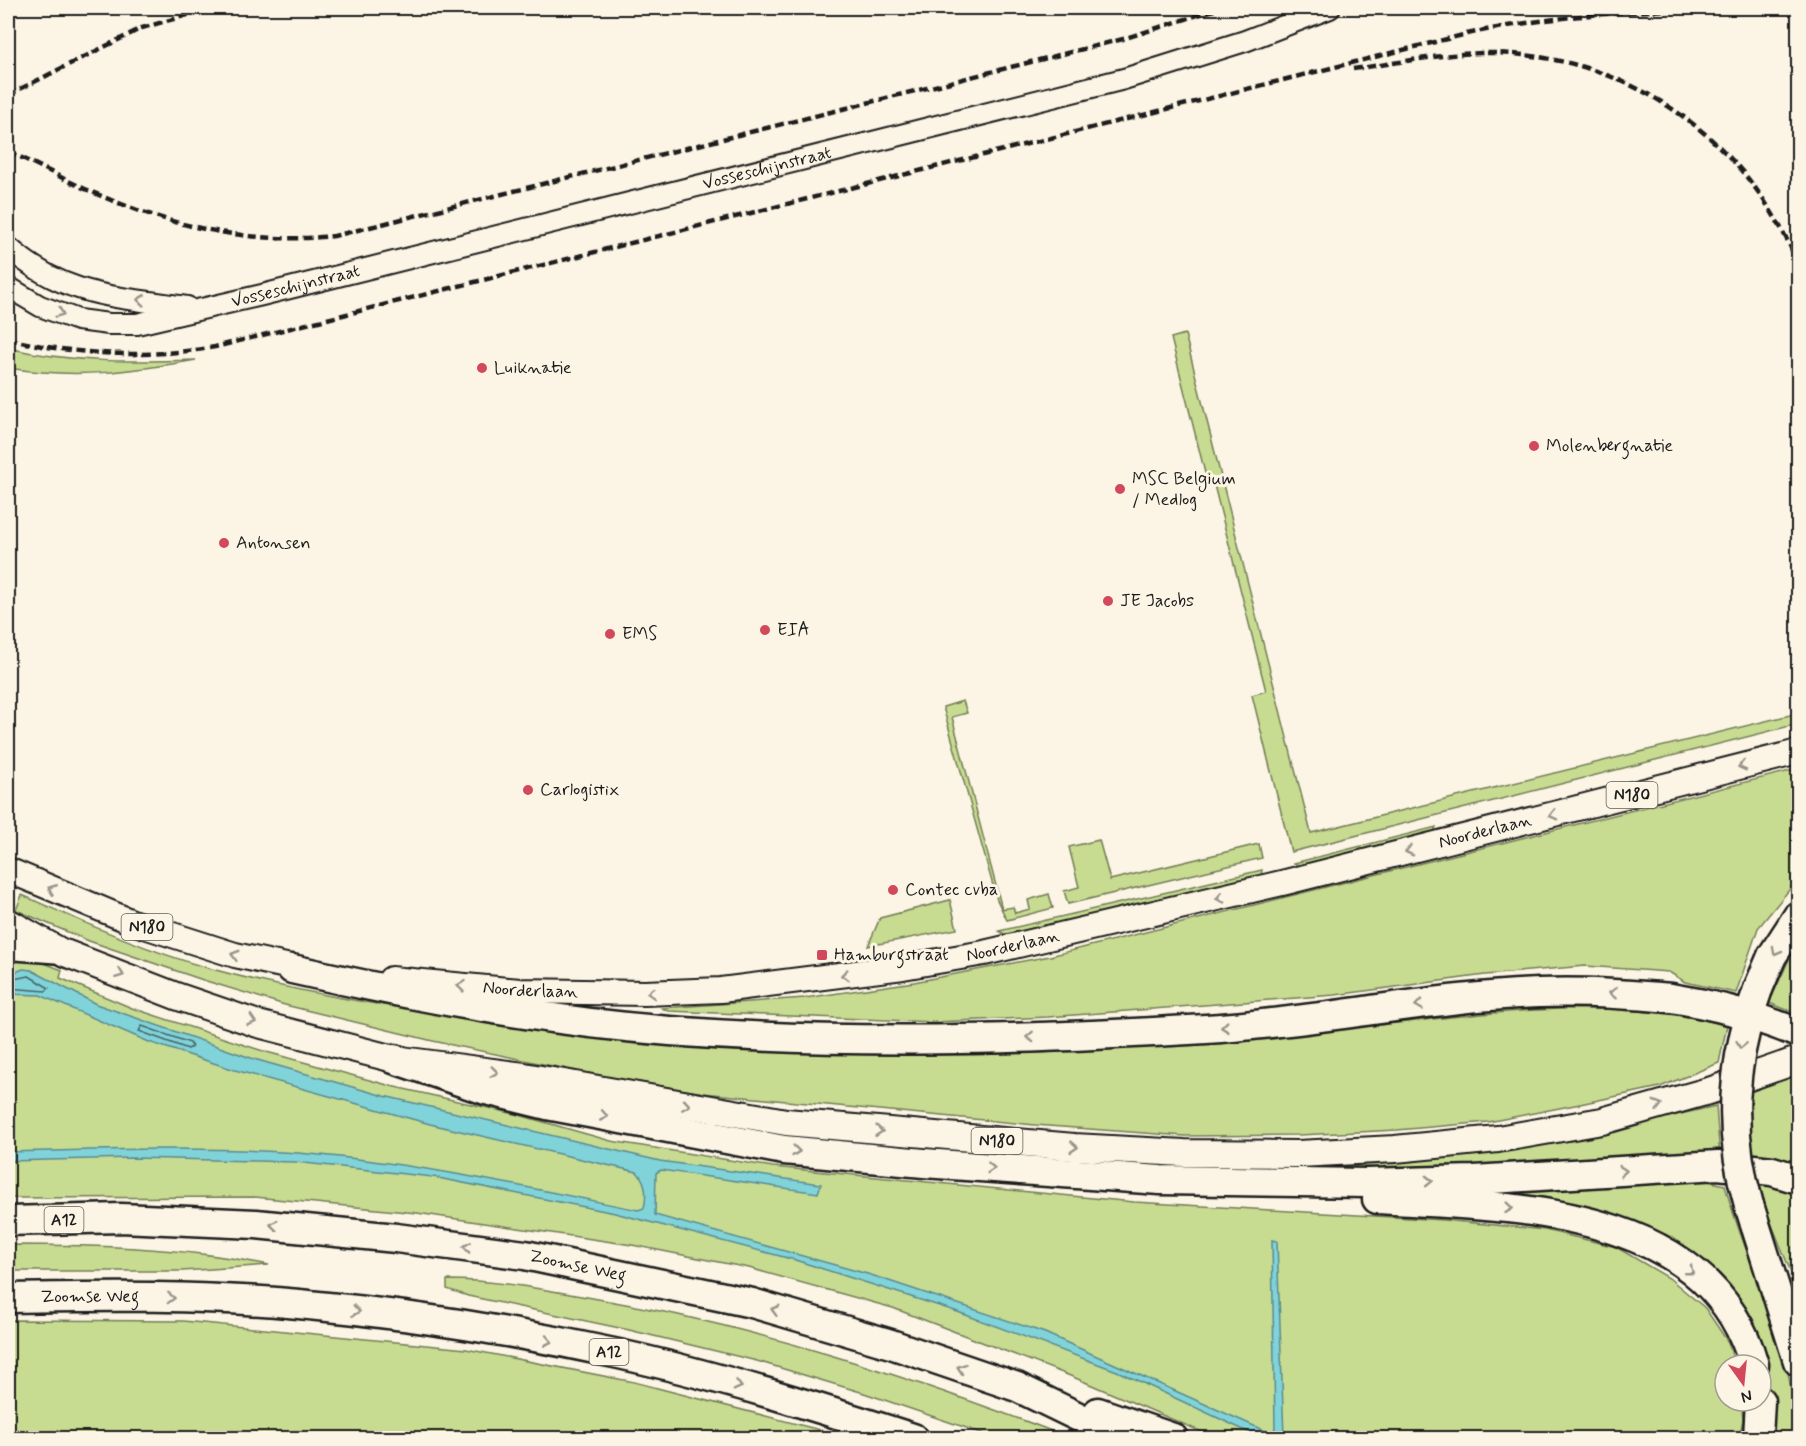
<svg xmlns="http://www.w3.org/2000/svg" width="1806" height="1446" font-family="Mynerve,sans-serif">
<rect width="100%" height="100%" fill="#fcf5e5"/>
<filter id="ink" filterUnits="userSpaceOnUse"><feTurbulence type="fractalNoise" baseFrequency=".0167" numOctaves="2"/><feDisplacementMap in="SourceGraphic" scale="12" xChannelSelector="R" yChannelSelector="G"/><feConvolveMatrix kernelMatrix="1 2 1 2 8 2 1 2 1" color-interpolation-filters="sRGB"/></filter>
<g filter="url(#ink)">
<g fill="#c7dc91" stroke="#727c56" stroke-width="1.5">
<polygon points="1185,334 1311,833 1798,713 1798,724 1291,852 1252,695 1266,691 1213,481 1207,481 1171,338"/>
<path d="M 8,348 C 71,363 132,362 196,360 C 127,372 77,379 8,368 Z"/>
<polygon points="963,701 967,713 952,717 1002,909 1013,907 1015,913 1030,909 1028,900 1049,894 1053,908 1007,920 997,900 943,707"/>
<polygon points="1798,769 1798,879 1758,928 1736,993 1685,982 1669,972 1585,966 1485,975 1335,995 1048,1017 934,1022 668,1011 662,1008 805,998 914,982 1050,956"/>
<polygon points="1436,827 1433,834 1303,868 1294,863"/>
<polygon points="1099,840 1110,880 1259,844 1262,858 1068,904 1064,891 1079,887 1069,847"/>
<polygon points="1262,870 1261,876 1008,936 999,931"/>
<path d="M 22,895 C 83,922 144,950 208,968 C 339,1004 476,1020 611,1033 C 674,1039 738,1046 801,1051 C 928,1060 1056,1053 1183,1045 C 1261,1039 1339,1029 1416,1021 C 1520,1009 1624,999 1727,1025 L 1719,1063 L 1660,1087 L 1580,1104 L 1488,1122 L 1397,1130 L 1299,1135 L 1185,1136 L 1035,1125 L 703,1093 L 596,1075 L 433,1041 L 285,1005 L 203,980 L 89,941 L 16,910 Z"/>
<polygon points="950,900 957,929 868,946 880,918"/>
<polygon points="1798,940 1798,1014 1769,1003"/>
<polygon points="8,954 29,957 62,970 60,978 132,1008 263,1051 395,1087 519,1115 611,1141 773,1167 1134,1202 1443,1220 1545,1230 1616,1247 1669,1278 1705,1308 1728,1342 1735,1365 1725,1365 1725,1401 1741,1401 1743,1420 1739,1438 1216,1438 1073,1377 893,1308 749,1268 632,1245 417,1213 255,1197 8,1198 8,985 55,983 31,970 8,975"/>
<polygon points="1798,1069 1798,1169 1754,1159 1750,1126 1751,1088"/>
<polygon points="1716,1106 1720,1157 1250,1175 1042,1160 1250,1166 1615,1129"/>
<path d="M 1693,1178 L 1725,1185 C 1747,1270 1797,1349 1795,1438 L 1765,1438 L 1768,1396 L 1763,1361 L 1683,1256 L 1456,1194 Z"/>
<polygon points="1758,1180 1798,1194 1798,1290 1766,1210"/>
<path d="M 8,1245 C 97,1245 182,1247 269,1265 L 182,1271 L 8,1271 Z"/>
<path d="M 447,1280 C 495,1280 540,1289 587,1297 C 753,1325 913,1378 1070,1438 L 996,1438 L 864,1393 L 757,1361 L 629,1330 L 468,1296 L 447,1289 Z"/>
<polygon points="8,1320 183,1321 466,1349 634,1382 851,1438 8,1438"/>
</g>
<path fill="#81d3da" stroke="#598a8e" stroke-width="1.5" d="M 23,969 L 31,970 L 96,1004 L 254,1059 L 384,1096 L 660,1161 L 821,1184 L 818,1193 L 661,1170 L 656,1173 L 655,1215 L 871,1275 L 1045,1333 L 1272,1434 L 1275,1428 L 1272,1240 L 1277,1241 L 1284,1438 L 1261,1438 L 1117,1371 L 955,1311 L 795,1260 L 615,1213 L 433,1177 L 295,1162 L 134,1158 L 8,1161 L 8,1152 C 104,1150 202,1146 298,1153 C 413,1162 525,1187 638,1210 L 644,1208 C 647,1195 647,1182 637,1172 L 430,1124 L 235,1070 L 149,1042 L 40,995 L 8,994 L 8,975 Z"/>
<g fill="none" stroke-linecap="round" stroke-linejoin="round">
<g stroke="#446568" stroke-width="1.5">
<polyline points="8,980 29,976 49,988 46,991 8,988"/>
<polygon points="142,1026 190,1043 192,1047 188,1049 139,1031"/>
</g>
<defs>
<g id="tertiary">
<path d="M 8,247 C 63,297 118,297 187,307"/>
<path id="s1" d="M 8,287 L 40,306 L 78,320 L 109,324 L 137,324 L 262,295 L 1124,79 L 1245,41 L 1330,8"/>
</g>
<polyline id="secondary" points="8,948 63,952"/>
<g id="primary">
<polyline points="8,870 132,922 235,955 309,971"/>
<polyline points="8,921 65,953"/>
<path id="s2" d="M 391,979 L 520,991 L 645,993 L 721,990 L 903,967 L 984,953 L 1286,882 L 1798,752"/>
</g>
<polyline id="trunk" points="65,953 176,996 258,1024 394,1059 524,1076 786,1122 1074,1147 1184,1153 1298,1154 1395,1149 1498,1139 1602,1121 1712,1090 1798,1060"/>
<g id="motorway">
<path d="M 292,969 C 417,997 542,1021 670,1031 C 849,1045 1028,1040 1206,1029 C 1318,1022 1428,997 1539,993 C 1583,991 1627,994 1671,998"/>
<polyline points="1758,989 1772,956 1798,916"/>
<polyline points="394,1059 486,1090 547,1105 784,1150 924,1163 1160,1180 1367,1183 1474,1180 1718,1165 1772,1171 1798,1179"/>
<path d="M 1377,1199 C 1510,1207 1710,1205 1754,1365"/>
<polyline points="1749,1205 1798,1361"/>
<path id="s3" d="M 8,1221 L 121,1218 L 256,1224 L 396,1238 L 525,1255 L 752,1303 L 891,1344 L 1017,1387 L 1122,1438"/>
<path id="s4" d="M 8,1298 C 104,1296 203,1295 299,1304 C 406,1314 514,1331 619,1354 C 718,1376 816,1407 913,1438"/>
<polyline points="1098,1412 1173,1438"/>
<polyline points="1758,1438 1760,1401"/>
</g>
</defs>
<use href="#tertiary" stroke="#1c1c1c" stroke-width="24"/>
<use href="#secondary" stroke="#1c1c1c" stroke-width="27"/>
<use href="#primary" stroke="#1c1c1c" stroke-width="28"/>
<use href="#trunk" stroke="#1c1c1c" stroke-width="30"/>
<use href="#motorway" stroke="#1c1c1c" stroke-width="33"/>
<use href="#tertiary" stroke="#fcf5e5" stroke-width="20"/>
<use href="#secondary" stroke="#fcf5e5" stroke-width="22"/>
<use href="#primary" stroke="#fcf5e5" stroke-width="24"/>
<use href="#trunk" stroke="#fcf5e5" stroke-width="26"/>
<use href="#motorway" stroke="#fcf5e5" stroke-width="28"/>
<g stroke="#1c1c1c" stroke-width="4.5" stroke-dasharray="9 4.5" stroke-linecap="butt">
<path d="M 1353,69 C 1398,63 1444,53 1489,53 C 1627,54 1746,137 1798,264"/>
<polyline points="8,95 142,28 212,8"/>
<path d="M 8,152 C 36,163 62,179 90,191 C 168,226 249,245 334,236 L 1123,39 L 1220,8"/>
<path d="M 8,339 C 76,355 146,359 215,347 L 1467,34 C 1577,10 1686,7 1798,10"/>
</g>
<defs>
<g id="motorway-bridge">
<path d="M 1671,998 C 1716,1005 1757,1016 1798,1033"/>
<path d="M 1749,1205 C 1727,1131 1732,1061 1758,989"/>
</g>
</defs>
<use href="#motorway-bridge" stroke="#1c1c1c" stroke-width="33" stroke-linecap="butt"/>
<use href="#motorway-bridge" stroke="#fcf5e5" stroke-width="28"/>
</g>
<defs><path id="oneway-chevron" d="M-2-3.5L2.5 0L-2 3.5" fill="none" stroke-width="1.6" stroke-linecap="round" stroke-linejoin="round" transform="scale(1.5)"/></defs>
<g stroke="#97938b">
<use href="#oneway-chevron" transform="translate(141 300) rotate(-173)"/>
<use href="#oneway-chevron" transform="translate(60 313) rotate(21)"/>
<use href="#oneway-chevron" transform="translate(1742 766) rotate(166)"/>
<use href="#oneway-chevron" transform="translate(1553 815) rotate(166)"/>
<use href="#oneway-chevron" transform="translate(1409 851) rotate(166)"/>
<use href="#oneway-chevron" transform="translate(52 889) rotate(-158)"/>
<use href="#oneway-chevron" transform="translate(1220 898) rotate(167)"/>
<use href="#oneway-chevron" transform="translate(1776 951) rotate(119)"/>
<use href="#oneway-chevron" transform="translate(235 955) rotate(-164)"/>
<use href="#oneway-chevron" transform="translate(120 974) rotate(21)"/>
<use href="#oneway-chevron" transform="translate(845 975) rotate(173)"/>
<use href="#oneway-chevron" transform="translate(461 986) rotate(-174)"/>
<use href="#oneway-chevron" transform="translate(651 993) rotate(178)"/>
<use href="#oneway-chevron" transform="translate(1613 993) rotate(-177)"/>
<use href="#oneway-chevron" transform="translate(1419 1005) rotate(172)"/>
<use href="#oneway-chevron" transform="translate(252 1021) rotate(18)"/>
<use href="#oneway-chevron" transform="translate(1225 1027) rotate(174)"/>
<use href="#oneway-chevron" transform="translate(1030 1037) rotate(178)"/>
<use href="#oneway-chevron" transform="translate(1741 1045) rotate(102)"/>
<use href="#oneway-chevron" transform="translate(494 1072) rotate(7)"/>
<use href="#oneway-chevron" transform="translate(686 1105) rotate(9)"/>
<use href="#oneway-chevron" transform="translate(1658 1105) rotate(-16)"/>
<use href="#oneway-chevron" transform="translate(604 1116) rotate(11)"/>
<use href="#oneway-chevron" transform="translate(879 1131) rotate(5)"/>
<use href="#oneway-chevron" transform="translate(1074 1147) rotate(4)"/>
<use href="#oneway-chevron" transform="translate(796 1151) rotate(6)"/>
<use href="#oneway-chevron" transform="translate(991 1168) rotate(4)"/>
<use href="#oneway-chevron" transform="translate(1623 1171) rotate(-5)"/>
<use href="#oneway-chevron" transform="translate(1429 1181) rotate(-1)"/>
<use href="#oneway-chevron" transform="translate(1509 1208) rotate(6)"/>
<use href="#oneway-chevron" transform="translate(274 1225) rotate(-174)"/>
<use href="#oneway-chevron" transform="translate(467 1247) rotate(-172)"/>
<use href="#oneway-chevron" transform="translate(1690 1271) rotate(38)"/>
<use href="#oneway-chevron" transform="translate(171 1298) rotate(2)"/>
<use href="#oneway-chevron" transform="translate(775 1310) rotate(-164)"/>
<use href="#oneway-chevron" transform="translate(356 1311) rotate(7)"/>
<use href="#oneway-chevron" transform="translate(548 1341) rotate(10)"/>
<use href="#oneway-chevron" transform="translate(961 1368) rotate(-161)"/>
<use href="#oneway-chevron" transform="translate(738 1386) rotate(15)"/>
</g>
</g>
<g fill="#d1495b" stroke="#fcf5e5" stroke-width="2">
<circle cx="482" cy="368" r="6"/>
<circle cx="1534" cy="446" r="6"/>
<circle cx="1120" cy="489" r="6"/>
<circle cx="224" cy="543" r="6"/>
<circle cx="1108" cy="601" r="6"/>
<circle cx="765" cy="630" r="6"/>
<circle cx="610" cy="634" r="6"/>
<circle cx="528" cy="790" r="6"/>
<circle cx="893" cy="890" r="6"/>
<rect x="816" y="949" width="12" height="12" rx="3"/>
</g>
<g text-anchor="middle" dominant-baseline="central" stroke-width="6" stroke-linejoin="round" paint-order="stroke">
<g fill="#fcf5e5" stroke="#5f5d58" stroke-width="1.5">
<rect x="1606.5" y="782" width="51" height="26" rx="4.5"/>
<rect x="121.5" y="914" width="51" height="26" rx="4.5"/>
<rect x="971.5" y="1128" width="51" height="26" rx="4.5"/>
<rect x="44.5" y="1207" width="39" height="26" rx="4.5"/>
<rect x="589.5" y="1339" width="39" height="26" rx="4.5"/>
</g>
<g font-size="16" font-weight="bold" fill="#1c1c1c">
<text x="1632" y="795">N180</text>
<text x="147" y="927">N180</text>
<text x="997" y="1141">N180</text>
<text x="64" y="1220">A12</text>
<text x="609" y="1352">A12</text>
</g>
<g font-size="18" fill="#1c1c1c" stroke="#fcf5e5">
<text stroke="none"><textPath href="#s1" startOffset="786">Vosseschijnstraat</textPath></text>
<text stroke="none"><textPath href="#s1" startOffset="300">Vosseschijnstraat</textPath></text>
<text stroke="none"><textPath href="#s2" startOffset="1112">Noorderlaan</textPath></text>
<text stroke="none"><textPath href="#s2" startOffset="626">Noorderlaan</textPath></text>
<text stroke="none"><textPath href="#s2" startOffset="140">Noorderlaan</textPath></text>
<text stroke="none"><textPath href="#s3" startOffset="573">Zoomse Weg</textPath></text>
<text stroke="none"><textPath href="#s4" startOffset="82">Zoomse Weg</textPath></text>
</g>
<g font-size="18" fill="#1c1c1c" stroke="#fcf5e5" text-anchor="start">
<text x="494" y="368">Luiknatie</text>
<text x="1546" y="446">Molenbergnatie</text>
<text x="1132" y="479">MSC Belgium<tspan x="1132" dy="21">/ Medlog</tspan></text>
<text x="236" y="543">Antonsen</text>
<text x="1120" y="601">JE Jacobs</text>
<text x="777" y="630">EIA</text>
<text x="622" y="634">EMS</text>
<text x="540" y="790">Carlogistix</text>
<text x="905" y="890">Contec cvba</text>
<text x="834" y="955">Hamburgstraat</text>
</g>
</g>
<rect width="1806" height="1446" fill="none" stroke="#fcf5e5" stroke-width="30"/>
<rect x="15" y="15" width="1776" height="1416" fill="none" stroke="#1c1c1c" stroke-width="2" filter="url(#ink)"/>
<g transform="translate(1743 1383) rotate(165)"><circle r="28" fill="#fcf5e5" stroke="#a29e95" stroke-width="1.5"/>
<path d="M0-4.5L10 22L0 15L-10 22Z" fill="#d1495b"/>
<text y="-9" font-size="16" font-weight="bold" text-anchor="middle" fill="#1c1c1c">N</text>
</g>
</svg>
